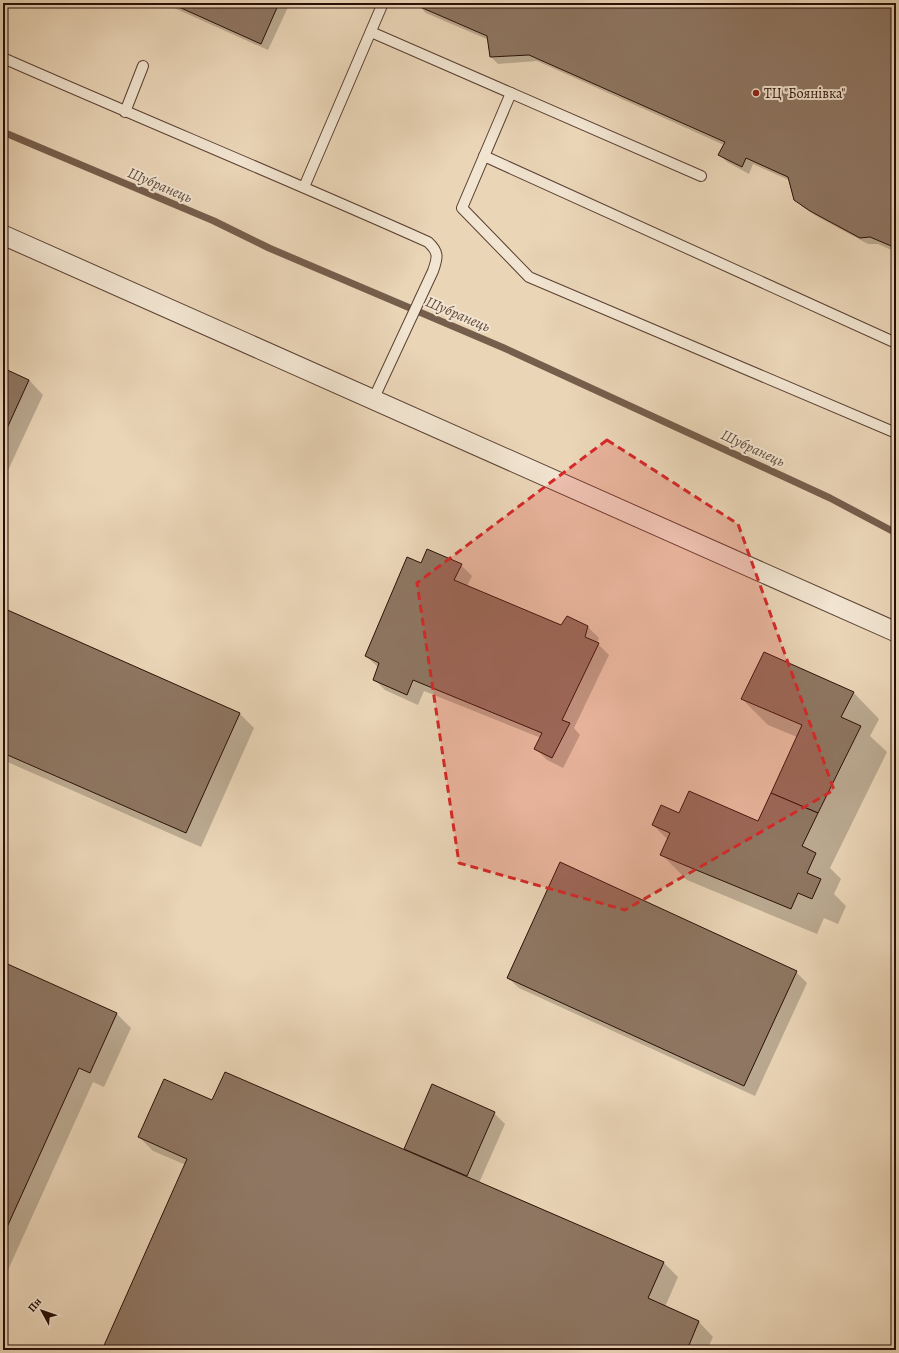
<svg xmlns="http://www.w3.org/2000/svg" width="899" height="1353" font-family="Alegreya,serif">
<rect width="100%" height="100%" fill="#ead5b7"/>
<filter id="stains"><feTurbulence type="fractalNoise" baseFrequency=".005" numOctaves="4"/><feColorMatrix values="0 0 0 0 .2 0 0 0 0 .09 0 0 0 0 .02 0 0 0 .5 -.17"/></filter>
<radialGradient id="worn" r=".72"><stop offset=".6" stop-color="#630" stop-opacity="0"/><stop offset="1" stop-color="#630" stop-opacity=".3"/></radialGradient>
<g fill="#0003">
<polygon points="163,3 290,3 268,50"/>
<polygon points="421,3 896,3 896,252 878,244 868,244 818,217 803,207 795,199 791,181 753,164 749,174 727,162 720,155 724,145 537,61 498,64 491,57 489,40 426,13 419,6"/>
<polygon points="3,369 29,380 43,395 3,481"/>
<polygon points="422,564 461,565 472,576 467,586 562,627 588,627 599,638 597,643 609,655 574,728 580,735 563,768 547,760 536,749 541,738 424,691 418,705 385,690 374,679 379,668 366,656"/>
<polygon points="3,609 240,714 254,728 201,847 3,760"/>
<polygon points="764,654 854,693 879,719 870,736 887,752 830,868 841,879 834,894 846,906 838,924 824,918 817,934 687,880 661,854 668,840 653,825 680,814 758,822 797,737 768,725 742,699"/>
<polygon points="3,963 117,1014 131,1028 104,1087 93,1082 3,1281"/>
<polygon points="796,972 807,983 755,1096 519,988 508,978"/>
<polygon points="213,1101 408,1152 405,1148 494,1113 505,1124 479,1183 664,1263 678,1277 665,1307 699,1322 713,1337 707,1350 103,1350 186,1165 153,1151 139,1137"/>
</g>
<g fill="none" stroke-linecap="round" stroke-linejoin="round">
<polyline stroke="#765e4c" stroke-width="7" points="3,132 214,221 269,248 504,348 830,498 896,533"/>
</g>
<g fill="#8e7662" stroke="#2a0f06">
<polygon points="170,3 279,3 261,44"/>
<polygon points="419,3 896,3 896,248 870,237 860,238 810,211 794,200 788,177 746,158 742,167 718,155 725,142 529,55 490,57 487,36 418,6"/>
<polygon points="3,368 29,380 3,437"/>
<polygon points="427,549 462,564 454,580 561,625 567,616 588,626 585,637 599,643 562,720 570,723 552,758 534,749 542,733 413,680 407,695 373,680 379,663 365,656 407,557 421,563"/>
<polygon points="3,608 240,713 186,833 3,753"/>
<polygon points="764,652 854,692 841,717 861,726 818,813 771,793 802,725 741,699"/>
<polygon points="689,791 758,821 771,793 818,813 802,846 816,853 807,873 821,879 812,899 798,893 791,909 660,855 670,833 652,825 661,805 679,813"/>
<polygon points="560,862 797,971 744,1086 507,978"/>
<polygon points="3,962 117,1013 90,1073 79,1068 3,1236"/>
<polygon points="225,1072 664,1262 648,1298 699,1321 687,1350 102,1350 187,1159 138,1137 164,1079 212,1100"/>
<polygon points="432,1084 495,1112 467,1176 404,1149"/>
</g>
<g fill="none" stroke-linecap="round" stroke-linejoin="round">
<defs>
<g id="service">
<polyline points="371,32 701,176"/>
<path d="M 3,58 C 144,120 287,179 428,242 C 439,252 438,257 433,271 L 373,400"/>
<polyline points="511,93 462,208 529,277 896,433"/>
<polyline points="125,112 143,66"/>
<polyline points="484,156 896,343"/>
<polyline points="304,187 383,3"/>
</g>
<polyline id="minor" points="3,235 896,632"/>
</defs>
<use href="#service" stroke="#5a4032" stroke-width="12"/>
<use href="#minor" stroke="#5a4032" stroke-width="21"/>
<use href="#service" stroke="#f1e4d0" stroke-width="10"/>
<use href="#minor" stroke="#f1e4d0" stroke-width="19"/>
</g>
<path fill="#d62828" fill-opacity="0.2" stroke="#d62828" stroke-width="3" stroke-dasharray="8 5" stroke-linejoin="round" d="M 607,440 L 738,524 L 834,790 L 625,910 L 459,863 L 417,583 Z"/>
<circle fill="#8f2418" stroke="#f1e4d0" stroke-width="1.5" cx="756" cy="93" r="4"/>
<g text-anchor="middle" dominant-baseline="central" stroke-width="4" stroke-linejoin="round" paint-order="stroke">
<g font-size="14" fill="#2a0f06" stroke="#f1e4d0" text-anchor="start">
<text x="764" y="93">ТЦ "Боянівка"</text>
</g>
<g font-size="15" font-style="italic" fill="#634a3b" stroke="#f1e4d0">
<text transform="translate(160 185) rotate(23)">Шубранець</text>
<text transform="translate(458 314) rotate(23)">Шубранець</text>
<text transform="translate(753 448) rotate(25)">Шубранець</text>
</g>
</g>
<rect width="899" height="1353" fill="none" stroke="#ead5b7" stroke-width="16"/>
<rect x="4" y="4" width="891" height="1345" fill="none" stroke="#2a0f06" stroke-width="2"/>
<rect x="8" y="8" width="883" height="1337" fill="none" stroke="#2a0f06"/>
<g transform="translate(42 1311) rotate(310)" stroke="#f1e4d0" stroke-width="3" paint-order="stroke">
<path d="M0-3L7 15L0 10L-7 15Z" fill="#2a0f06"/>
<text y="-6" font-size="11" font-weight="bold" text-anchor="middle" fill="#2a0f06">Пн</text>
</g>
<rect width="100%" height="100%" filter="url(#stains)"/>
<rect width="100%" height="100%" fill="url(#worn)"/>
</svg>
